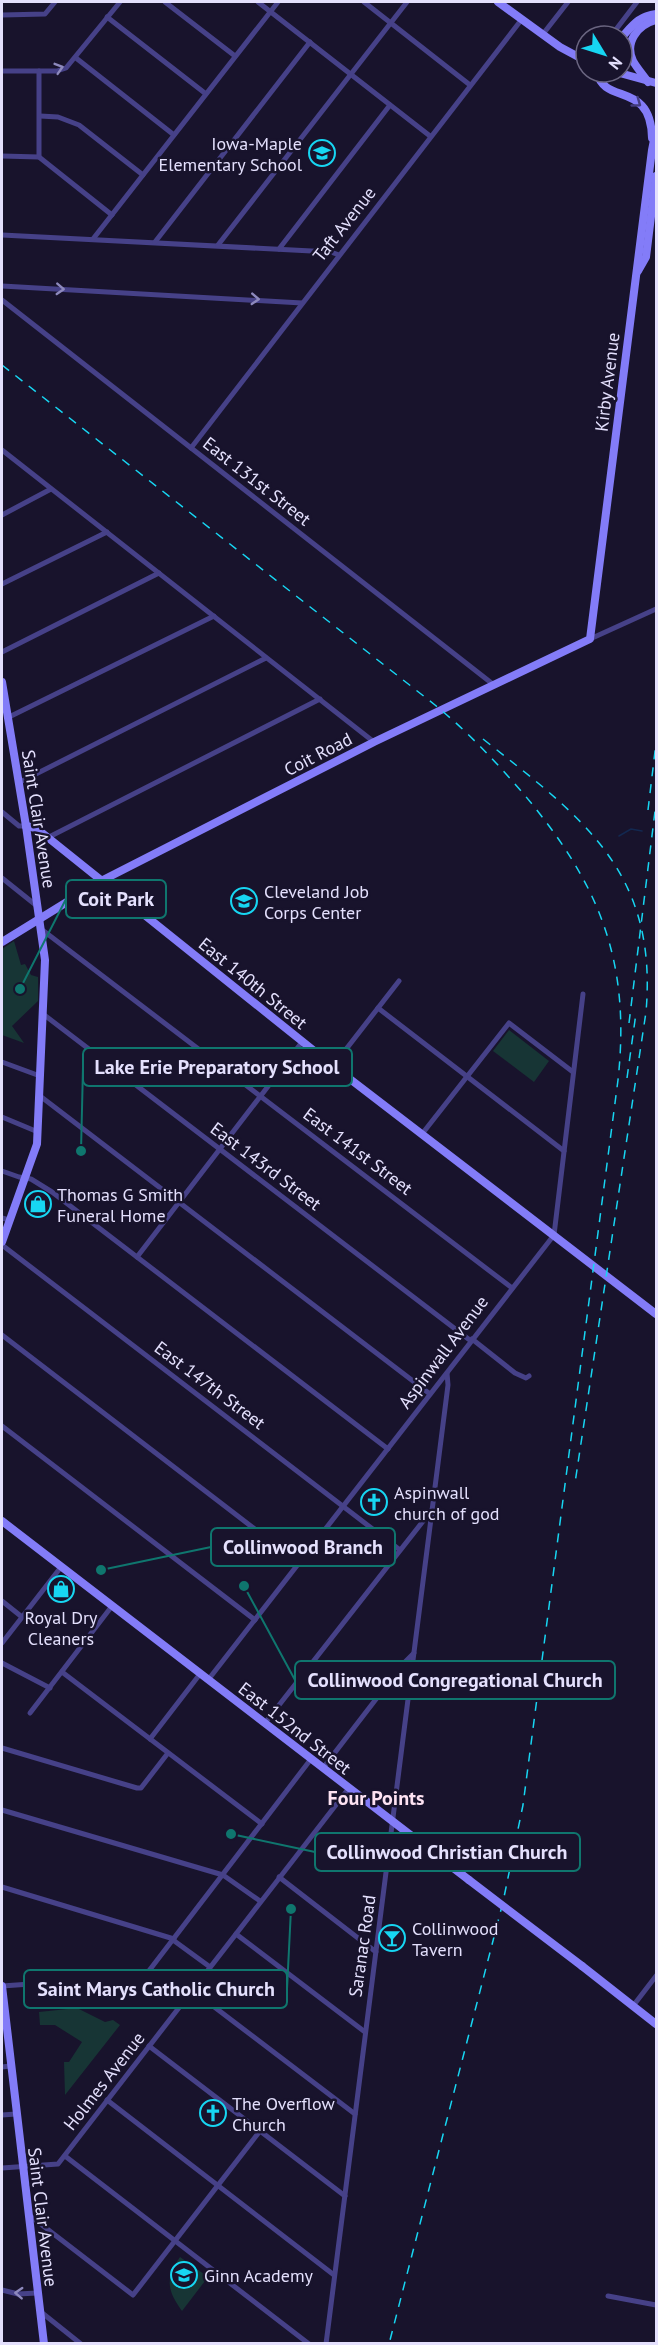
<svg xmlns="http://www.w3.org/2000/svg" width="658" height="2345" font-family="'PT Sans',sans-serif">
<rect width="100%" height="100%" fill="#18132c"/>
<g fill="#173535">
<polygon points="14,941 21,965 25,964 31,975 38,977 38,1001 12,1026 24,1043 2,1035 2,949"/>
<polygon points="509,1030 549,1061 534,1082 493,1051"/>
<polygon points="77,2008 105,2022 113,2020 120,2025 65,2095 64,2062 69,2062 82,2042 55,2025 40,2025 39,2012"/>
<path d="M 180,2257 L 208,2277 L 182,2311 C 167,2290 165,2279 180,2257 Z"/>
</g>
<g fill="none" stroke-linecap="round" stroke-linejoin="round">
<polyline stroke="#132850" stroke-width="1.5" points="619,836 631,829 642,831"/>
<g stroke="#464188" stroke-width="5">
<polyline points="165,2 235,56"/>
<polyline points="258,2 430,136"/>
<polyline points="364,2 470,85"/>
<polyline points="2,15 45,14 55,2"/>
<polyline points="107,17 206,94"/>
<polyline points="543,34 568,2"/>
<polyline points="611,36 637,2"/>
<polyline points="76,58 174,135"/>
<polyline points="2,71 57,71 66,68 120,2"/>
<polyline points="40,116 58,117 79,125 143,175"/>
<polyline points="2,156 39,157 112,215"/>
<polyline points="39,157 39,71"/>
<polyline points="2,235 331,252 339,255"/>
<polyline points="93,239 278,2"/>
<polyline points="155,242 310,42"/>
<polyline points="218,245 407,2"/>
<polyline points="279,249 390,105"/>
<polyline points="2,286 302,303"/>
<polyline points="2,300 494,685"/>
<polyline points="191,448 522,19"/>
<polyline points="2,450 374,742"/>
<polyline points="2,515 51,489"/>
<polyline points="2,584 107,532"/>
<polyline points="590,639 656,609"/>
<polyline points="2,652 159,573"/>
<polyline points="7,718 214,616"/>
<polyline points="18,783 266,658"/>
<polyline points="2,812 19,826 26,826"/>
<polyline points="49,837 320,699"/>
<polyline points="2,878 37,906"/>
<polyline points="41,929 512,1288"/>
<polyline points="378,1008 564,1151"/>
<polyline points="43,1014 471,1341"/>
<polyline points="2,1062 40,1076"/>
<polyline points="333,1066 399,981"/>
<polyline points="40,1096 430,1394"/>
<polyline points="2,1117 38,1132"/>
<polyline points="422,1134 509,1023 573,1072"/>
<polyline points="2,1171 19,1177 31,1179 52,1192 388,1449"/>
<polyline points="2,1218 9,1220"/>
<polyline points="2,1245 400,1550"/>
<polyline points="137,1257 302,1042"/>
<polyline points="2,1335 299,1563"/>
<polyline points="472,1339 515,1373 526,1378 529,1376"/>
<polyline points="2,1426 255,1620"/>
<polyline points="2,1601 22,1617"/>
<polyline points="2,1643 61,1567"/>
<polyline points="2,1663 50,1688"/>
<polyline points="62,1672 262,1824"/>
<polyline points="208,1680 554,1235 583,994"/>
<polyline points="30,1713 112,1606"/>
<polyline points="265,1723 431,1511"/>
<polyline points="150,1739 200,1674"/>
<polyline points="2,1748 137,1788 141,1788 168,1753"/>
<polyline points="323,1768 403,1664 414,1653"/>
<polyline points="2,1810 223,1875 260,1901"/>
<polyline points="279,1877 376,1952"/>
<polyline points="2,1887 174,1939"/>
<polyline points="236,1934 365,2032"/>
<polyline points="173,1940 210,1967"/>
<polyline points="2,1986 145,1976 311,1759"/>
<polyline points="192,1990 355,2114"/>
<polyline points="633,2006 656,1976"/>
<polyline points="149,2046 345,2196"/>
<polyline points="2,2067 10,2066"/>
<polyline points="107,2100 334,2275"/>
<polyline points="2,2115 16,2114"/>
<polyline points="65,2156 309,2344"/>
<polyline points="2,2168 58,2164 349,1788"/>
<polyline points="29,2215 133,2295 260,2131"/>
<polyline points="2,2290 18,2294 37,2293"/>
<polyline points="608,2296 656,2305"/>
<polyline points="41,2312 81,2344"/>
<polyline points="326,2344 448,1385 447,1373"/>
</g>
<g stroke="#837cf8" stroke-width="8">
<polyline points="498,2 560,47 586,61"/>
<path d="M 622,37 C 633,25 639,16 656,14"/>
<path d="M 597,72 C 604,106 651,80 652,138"/>
<polyline points="616,72 656,83"/>
<path d="M 648,82 C 643,75 637,68 633,61 C 624,42 638,25 656,20"/>
<polyline points="638,271 646,257 656,176"/>
<polyline points="2,682 26,826 45,960 37,1144 2,1242"/>
<polyline points="26,826 36,828 333,1066 656,1314"/>
<polyline points="2,942 101,881 374,742 590,639 652,150 656,130"/>
<polyline points="2,1521 469,1880"/>
<polyline points="582,1966 656,2024"/>
<polyline points="2,1986 44,2344"/>
</g>
<g stroke="#17d6f2" stroke-width="1.5" stroke-dasharray="9 8" stroke-linecap="butt">
<path d="M 2,365 L 435,705 C 467,731 495,761 522,792 C 599,883 631,960 618,1080 L 523,1805 L 503,1902 L 389,2344"/>
<path d="M 483,739 C 583,818 658,872 646,1012 L 575,1483"/>
<polyline points="648,810 656,743"/>
<polyline points="629,1023 656,803"/>
<polyline points="627,1078 636,1013"/>
</g>
<polyline stroke="#837cf8" stroke-width="8" points="469,1880 582,1966"/>
</g>
<defs><path id="oneway-chevron" d="M-2-3.5L2.5 0L-2 3.5" fill="none" stroke-width="1.6" stroke-linecap="round" stroke-linejoin="round" transform="scale(1.5)"/></defs>
<g stroke="#8d89bd">
<use href="#oneway-chevron" transform="translate(59 68) rotate(-17)"/>
<use href="#oneway-chevron" transform="translate(60 289) rotate(3)"/>
<use href="#oneway-chevron" transform="translate(255 299) rotate(3)"/>
<use href="#oneway-chevron" transform="translate(19 2293) rotate(-177)"/>
</g>
<use stroke="#433d7e" href="#oneway-chevron" transform="translate(637 103) rotate(36)"/>
<defs>
<symbol id="school-ring" viewBox="-11 -11 22 22"><circle r="9.5" fill="#18132c" stroke="#17d6f2" stroke-width="1.5"/><path d="M0-5L7-2L0 1L-7-2ZM-4 1L0 2.5L4 1V4Q0 6-4 4Z" fill="#17d6f2"/></symbol>
<symbol id="shop-ring" viewBox="-11 -11 22 22"><circle r="9.5" fill="#18132c" stroke="#17d6f2" stroke-width="1.5"/><path d="M-5-2.5h2.3a2.7 3.5 0 0 1 5.4 0H5L5.5 6h-11ZM-1.5-2.5h3a1.5 2.3 0 0 0-3 0Z" fill="#17d6f2"/></symbol>
<symbol id="church-ring" viewBox="-11 -11 22 22"><circle r="9.5" fill="#18132c" stroke="#17d6f2" stroke-width="1.5"/><path d="M-1.2-6h2.4v3.5h3.3v2.4h-3.3V6h-2.4V-.1h-3.3v-2.4h3.3Z" fill="#17d6f2"/></symbol>
<symbol id="bar-ring" viewBox="-11 -11 22 22"><circle r="9.5" fill="#18132c" stroke="#17d6f2" stroke-width="1.5"/><path d="M-6-5H6L.8 .8V4.5H3.5V6h-7V4.5H-.8V.8Z" fill="#17d6f2"/></symbol>
</defs>
<g fill-rule="evenodd">
<use href="#school-ring" x="307" y="138" width="30" height="30"/>
<use href="#school-ring" x="229" y="886" width="30" height="30"/>
<use href="#shop-ring" x="23" y="1189" width="30" height="30"/>
<use href="#church-ring" x="359" y="1487" width="30" height="30"/>
<use href="#shop-ring" x="46" y="1574" width="30" height="30"/>
<use href="#bar-ring" x="377" y="1923" width="30" height="30"/>
<use href="#church-ring" x="198" y="2098" width="30" height="30"/>
<use href="#school-ring" x="169" y="2260" width="30" height="30"/>
</g>
<g text-anchor="middle" dominant-baseline="central" stroke-width="5" stroke-linejoin="round" paint-order="stroke">
<g font-size="18" fill="#e4e0fd" stroke="#18132c" text-anchor="start">
<text x="302" y="143" text-anchor="end">Iowa-Maple<tspan x="302" dy="21">Elementary School</tspan></text>
<text x="264" y="891">Cleveland Job<tspan x="264" dy="21">Corps Center</tspan></text>
<text x="57" y="1194">Thomas G Smith<tspan x="57" dy="21">Funeral Home</tspan></text>
<text x="394" y="1492">Aspinwall<tspan x="394" dy="21">church of god</tspan></text>
<text x="61" y="1617" text-anchor="middle">Royal Dry<tspan x="61" dy="21">Cleaners</tspan></text>
<text x="412" y="1928">Collinwood<tspan x="412" dy="21">Tavern</tspan></text>
<text x="232" y="2103">The Overflow<tspan x="232" dy="21">Church</tspan></text>
<text x="204" y="2275">Ginn Academy</text>
</g>
<g font-size="18" fill="#e4e0fd" stroke="#18132c">
<text transform="translate(344 224) rotate(-52)">Taft Avenue</text>
<text transform="translate(607 382) rotate(-83)">Kirby Avenue</text>
<text transform="translate(257 481) rotate(38)">East 131st Street</text>
<text transform="translate(318 754) rotate(-27)">Coit Road</text>
<text transform="translate(39 819) rotate(81)">Saint Clair Avenue</text>
<text transform="translate(253 983) rotate(39)">East 140th Street</text>
<text transform="translate(358 1151) rotate(37)">East 141st Street</text>
<text transform="translate(266 1166) rotate(37)">East 143rd Street</text>
<text transform="translate(443 1352) rotate(-53)">Aspinwall Avenue</text>
<text transform="translate(210 1385) rotate(37)">East 147th Street</text>
<text transform="translate(295 1728) rotate(38)">East 152nd Street</text>
<text transform="translate(362 1946) rotate(-82)">Saranac Road</text>
<text transform="translate(104 2081) rotate(-52)">Holmes Avenue</text>
<text transform="translate(43 2217) rotate(83)">Saint Clair Avenue</text>
</g>
<g font-size="20" font-weight="bold" fill="#fde2f2" stroke="#18132c">
<text x="376" y="1798">Four Points</text>
</g>
</g>
<path fill="none" stroke="#0f766e" stroke-width="2" d="M20 989L66 899M81 1151L83 1067M101 1570L211 1547M244 1586L295 1680M231 1834L315 1852M291 1909L287 1989"/>
<g fill="#0f766e" stroke="#18132c" stroke-width="2">
<circle cx="20" cy="989" r="6"/>
<circle cx="81" cy="1151" r="6"/>
<circle cx="101" cy="1570" r="6"/>
<circle cx="244" cy="1586" r="6"/>
<circle cx="231" cy="1834" r="6"/>
<circle cx="291" cy="1909" r="6"/>
</g>
<g fill="#18132c" stroke="#0f766e" stroke-width="2">
<rect x="66" y="880" width="100" height="38" rx="6"/>
<rect x="83" y="1048" width="269" height="38" rx="6"/>
<rect x="211" y="1528" width="184" height="38" rx="6"/>
<rect x="295" y="1661" width="320" height="38" rx="6"/>
<rect x="315" y="1833" width="265" height="38" rx="6"/>
<rect x="24" y="1970" width="263" height="38" rx="6"/>
</g>
<g font-size="20" text-anchor="middle" font-weight="bold" fill="#e4e0fd">
<text x="116" y="906">Coit Park</text>
<text x="217" y="1074">Lake Erie Preparatory School</text>
<text x="303" y="1554">Collinwood Branch</text>
<text x="455" y="1687">Collinwood Congregational Church</text>
<text x="447" y="1859">Collinwood Christian Church</text>
<text x="156" y="1996">Saint Marys Catholic Church</text>
</g>
<rect width="658" height="2345" fill="none" stroke="#e4e0fd" stroke-width="6"/>
<g transform="translate(604 54) rotate(128)"><circle r="28" fill="#18132c" stroke="#6a6580" stroke-width="1.5"/>
<path d="M0-4.5L10 22L0 15L-10 22Z" fill="#17d6f2"/>
<text y="-9" font-size="16" font-weight="bold" text-anchor="middle" fill="#e4e0fd">N</text>
</g>
</svg>
